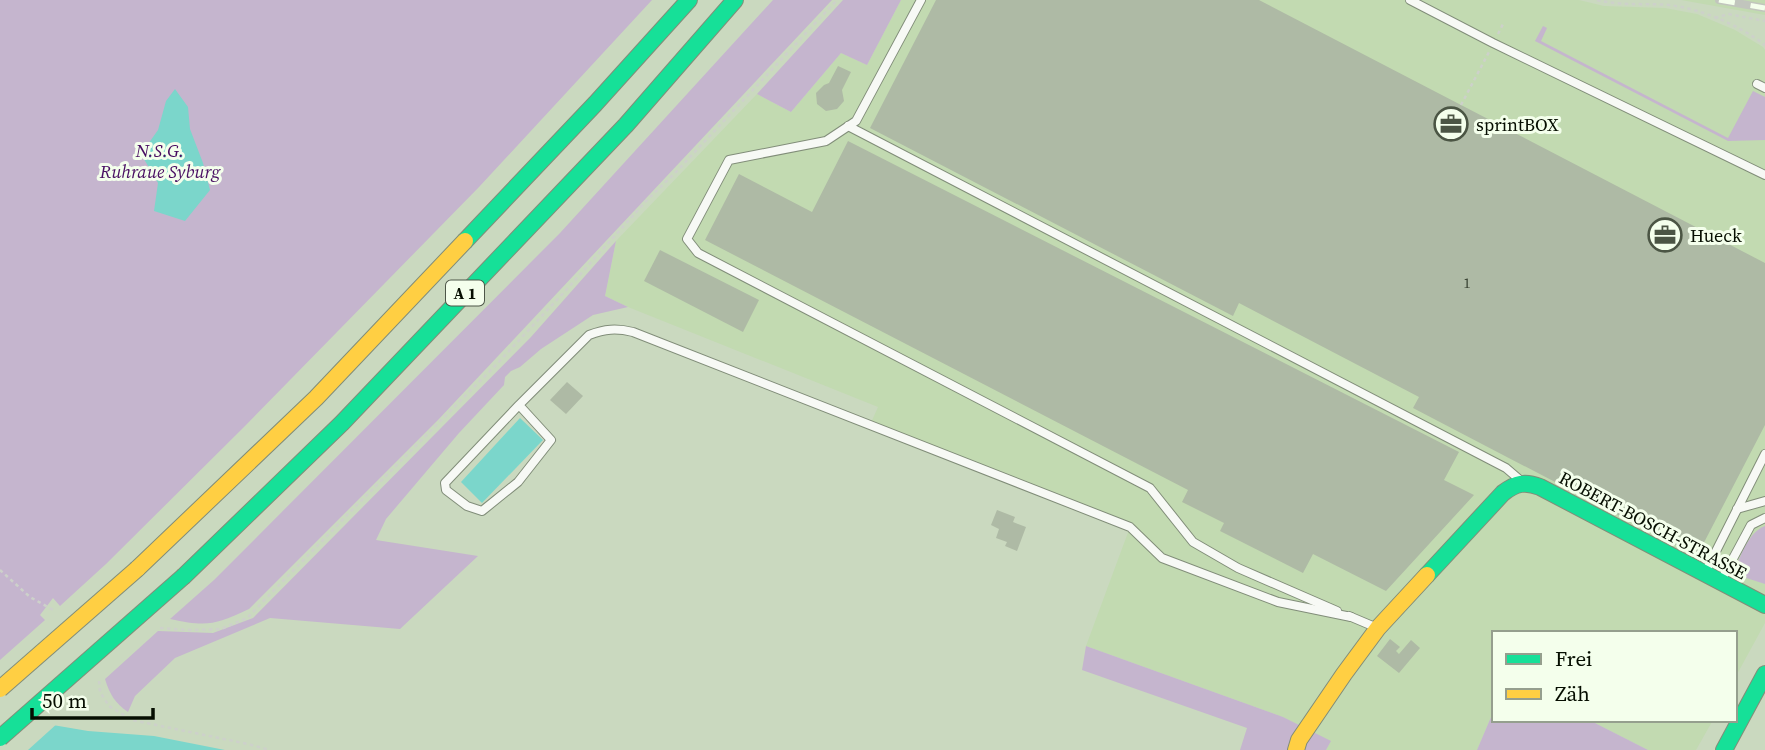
<svg xmlns="http://www.w3.org/2000/svg" width="1765" height="750" font-family="'Source Serif 4',serif">
<rect width="100%" height="100%" fill="#cad9bf"/>
<g fill="#c2dab1">
<polygon points="901,0 1579,0 1604,6 1665,8 1697,14 1735,30 1763,47 1765,50 1765,623 1735,678 1735,633 1494,633 1494,710 1477,750 1326,750 1330,742 1283,717 1086,646 1130,527 870,425 878,407 628,307 605,296 616,241 757,94 791,112 841,53 867,65"/>
<polygon points="1681,0 1765,0 1765,15"/>
<polygon points="1589,720 1713,720 1696,750 1648,750"/>
</g>
<g fill="#c5b5ce">
<polygon points="0,0 652,0 479,187 244,427 106,564 60,606 53,598 40,615 45,620 0,660"/>
<path d="M 773,0 L 832,0 L 438,420 L 249,609 C 215,625 207,627 170,619 L 214,580 L 560,233 Z"/>
<polygon points="843,0 901,0 867,65 841,53 791,112 757,94"/>
<polygon points="1543,26 1547,28 1541,41 1728,138 1753,91 1765,97 1765,140 1728,141 1535,41"/>
<path d="M 616,241 L 605,296 L 628,307 L 593,315 L 541,349 L 520,367 L 511,371 L 505,377 L 504,385 L 459,433 L 386,519 L 376,540 L 478,556 L 400,629 L 270,618 L 175,658 L 135,696 L 128,712 C 115,703 110,695 105,679 L 158,631 L 213,633 L 253,618 L 531,337 Z"/>
<path d="M 1765,526 L 1765,584 L 1737,575 L 1735,571 C 1740,555 1749,532 1765,526 Z"/>
<polygon points="1086,646 1283,717 1331,741 1326,750 1240,750 1247,728 1082,670"/>
<polygon points="1494,710 1494,720 1589,720 1648,750 1477,750"/>
</g>
<g fill="#7bd6cb">
<polygon points="175,89 188,107 190,129 203,163 210,190 185,221 154,211 158,183 141,154 158,130 166,101"/>
<polygon points="520,418 543,440 482,503 461,482"/>
<polygon points="0,716 88,731 154,736 225,750 0,750"/>
</g>
<polygon fill="#cad9bf" points="0,712 59,722 28,750 0,750"/>
<g fill="#aebaa5">
<polygon points="936,0 1259,0 1765,263 1765,425 1697,556 1413,408 1419,397 1239,303 1233,316 870,128"/>
<polygon points="838,66 851,72 842,90 844,101 837,109 826,111 817,104 816,93 824,85 829,83"/>
<polygon points="848,141 1459,452 1444,480 1474,495 1386,591 1313,554 1303,573 1220,531 1224,523 1182,502 1188,490 705,240 739,174 812,212"/>
<polygon points="660,250 759,300 743,332 644,281"/>
<polygon points="567,382 583,396 566,414 550,400"/>
<polygon points="997,510 1015,517 1013,522 1026,527 1017,551 1005,546 1007,542 996,538 999,529 991,525"/>
<polygon points="1390,639 1400,647 1396,651 1399,654 1411,640 1420,648 1399,673 1377,656"/>
</g>
<g fill="none" stroke-linecap="round" stroke-linejoin="round">
<defs>
<g id="lane">
<polyline points="921,0 856,121 826,141 729,160 687,239 698,253 1150,488 1193,542 1238,568 1337,611"/>
<polyline points="1410,0 1493,43 1765,175"/>
<polyline points="1757,84 1765,88"/>
<polyline points="848,126 1506,468 1520,480"/>
<path d="M 519,405 L 445,483 L 446,490 L 467,506 L 482,511 L 518,482 L 551,440 L 519,405 L 589,335 C 605,329 616,328 633,332 L 1130,527 L 1162,558 L 1278,602 L 1351,617"/>
<polyline points="1737,509 1765,501"/>
<polyline points="1706,571 1765,454"/>
<polyline points="1722,579 1751,525 1765,518"/>
<polyline points="1349,616 1375,627"/>
</g>
<g id="fast">
<polyline points="465,241 595,104 689,0"/>
<path d="M 1427,575 L 1503,493 C 1516,483 1525,481 1540,487 L 1765,605"/>
<polyline points="184,576 342,423 626,125 735,0"/>
<polyline points="1724,750 1765,674"/>
</g>
<g id="slow">
<polyline points="137,569 316,398 465,241"/>
<polyline points="1296,750 1299,740 1344,674 1378,628 1427,575"/>
</g>
</defs>
<use href="#lane" stroke="#818d79" stroke-width="10"/>
<use href="#fast" stroke="#818d79" stroke-width="18"/>
<use href="#slow" stroke="#818d79" stroke-width="18"/>
<g stroke="#cdd1ca" stroke-width="2.5" stroke-dasharray="3.5 3.5" stroke-linecap="butt">
<path d="M 1597,0 C 1620,6 1645,3 1669,5 C 1702,9 1739,25 1765,45"/>
<polyline points="1715,18 1728,14 1765,21"/>
<polyline points="1498,34 1504,22"/>
<polyline points="1461,105 1489,52"/>
<polyline points="0,570 30,597 55,611"/>
<polyline points="160,628 190,630 221,629 247,618 357,505 496,365 567,289 646,201 677,171 837,0"/>
<polyline points="99,681 100,692 109,706 132,720 248,744 270,750"/>
</g>
<use href="#lane" stroke="#f7f9f5" stroke-width="8"/>
<use href="#fast" stroke="#16e098" stroke-width="16"/>
<use href="#slow" stroke="#ffcf43" stroke-width="16"/>
<defs>
<polyline id="rail" points="1719,0 1765,8"/>
</defs>
<use href="#rail" stroke="#c1c5bd" stroke-width="8"/>
<use href="#rail" stroke="#f4ffec" stroke-width="5" stroke-dasharray="16" stroke-linecap="butt"/>
<defs>
<polyline id="fast-bridge" points="0,738 184,576"/>
<polyline id="slow-bridge" points="0,689 137,569"/>
</defs>
<use href="#fast-bridge" stroke="#818d79" stroke-width="18" stroke-linecap="butt"/>
<use href="#slow-bridge" stroke="#818d79" stroke-width="18" stroke-linecap="butt"/>
<use href="#fast-bridge" stroke="#16e098" stroke-width="16"/>
<use href="#slow-bridge" stroke="#ffcf43" stroke-width="16"/>
</g>
<defs>
<symbol id="office-ring" viewBox="-11 -11 22 22"><circle r="9.5" fill="#f4ffec" stroke="#4b5544" stroke-width="1.5"/><path d="M-6-3h4V-5.5h4V-3h4V5H-6ZM-1-4.5V-3h2v-1.5ZM-6 0V1H6V0Z" fill="#4b5544"/></symbol>
</defs>
<g fill-rule="evenodd">
<use href="#office-ring" x="1432" y="105" width="38" height="38"/>
<use href="#office-ring" x="1646" y="216" width="38" height="38"/>
</g>
<g text-anchor="middle" dominant-baseline="central" stroke-width="6" stroke-linejoin="round" paint-order="stroke">
<g font-size="14" fill="#30392a">
<text x="1467" y="283">1</text>
</g>
<rect fill="#f4ffec" stroke="#4d5648" stroke-width="2" x="446" y="280.5" width="38" height="25" rx="5"/>
<g font-size="16" font-weight="bold" fill="#060e01">
<text x="465" y="293">A 1</text>
</g>
<g font-size="18" fill="#060e01" stroke="#f4ffec" text-anchor="start">
<text x="1476" y="124">sprintBOX</text>
<text x="1690" y="235">Hueck</text>
</g>
<g font-size="18" font-style="italic" fill="#480d62" stroke="#f4ffec">
<text x="160" y="150">N.S.G.<tspan x="160" dy="21">Ruhraue Syburg</tspan></text>
</g>
<g font-size="18" fill="#060e01" stroke="#f4ffec">
<text transform="translate(1653 525) rotate(28)">ROBERT-BOSCH-STRASSE</text>
</g>
</g>
<rect x="1492" y="631" width="245" height="91" fill="#f4ffec" stroke="#959f8e" stroke-width="2"/>
<rect x="1506" y="654" width="35" height="10" fill="#16e098" stroke="#959f8e" stroke-width="2"/>
<text x="1555" y="666" font-size="21" fill="#060e01">Frei</text>
<rect x="1506" y="689" width="35" height="10" fill="#ffcf43" stroke="#959f8e" stroke-width="2"/>
<text x="1555" y="701" font-size="21" fill="#060e01">Zäh</text>
<path d="M32 708v10h121v-10" fill="none" stroke="#060e01" stroke-width="3.5"/>
<text x="42" y="708" font-size="21" fill="#060e01" stroke="#f4ffec" stroke-width="5" paint-order="stroke">50 m</text>
</svg>
